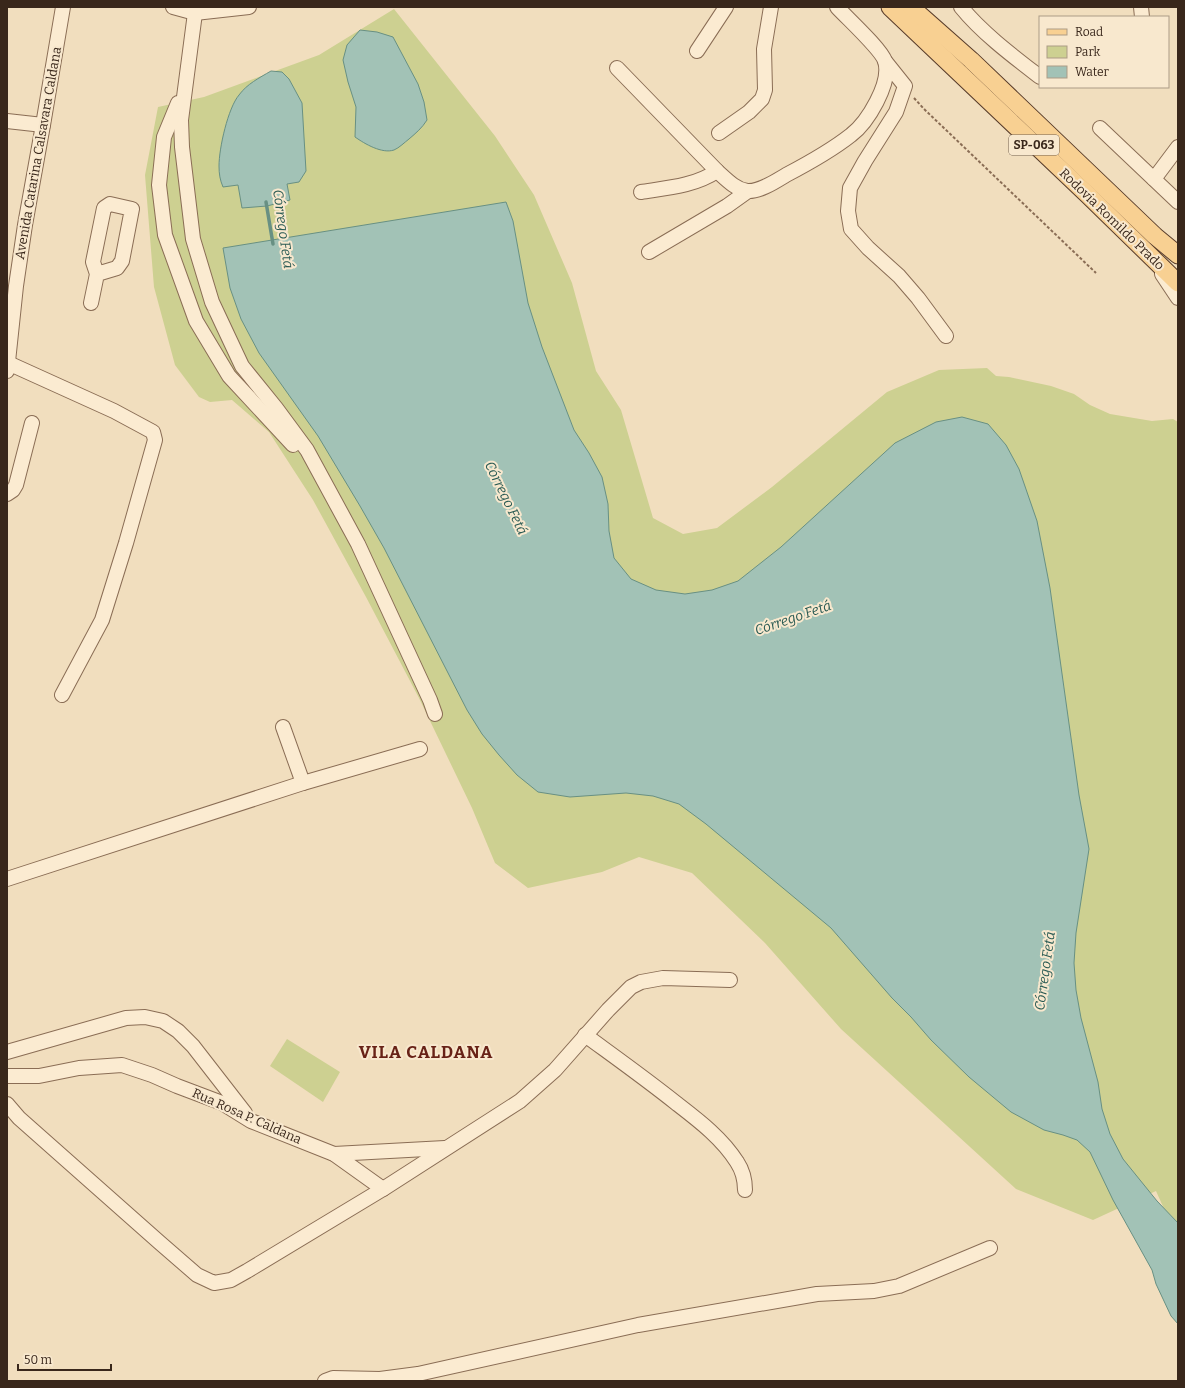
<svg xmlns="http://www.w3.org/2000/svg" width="1185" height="1388" font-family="Bitter,serif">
<rect width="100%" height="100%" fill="#f1debe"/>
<g fill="#cdd091">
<polygon points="394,9 495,136 534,195 572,283 596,371 621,410 653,518 683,534 717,528 772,487 887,392 939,370 987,368 996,376 1009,377 1051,386 1074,394 1090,405 1110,414 1152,421 1173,419 1178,422 1178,1227 1165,1211 1156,1191 1093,1220 1016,1189 841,1029 765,943 692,873 639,857 602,872 528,888 495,863 472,808 419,698 366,597 313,500 269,432 232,400 210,402 199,397 175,365 154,287 145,175 158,107 204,97 319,55"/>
<polygon points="287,1039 340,1072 323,1102 270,1066"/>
</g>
<g fill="#a2c2b6" stroke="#689083">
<path d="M 360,30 L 377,32 L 393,37 L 418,84 L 424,102 L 427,120 C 422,128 416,133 409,139 C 405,142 399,148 394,150 C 382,154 365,144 355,137 L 356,107 L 348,82 L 343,60 L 347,45 Z"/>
<path d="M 271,71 L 282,72 L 289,79 L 302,103 L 306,171 L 299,182 L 287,184 L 290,200 L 267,206 L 242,208 L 238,185 L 223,187 C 220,180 219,174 219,166 C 219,148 228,108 239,95 C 247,84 259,78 271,71 Z"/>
<polygon points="506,202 513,221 528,303 542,347 574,430 589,453 602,477 608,504 609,531 614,558 631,579 656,590 685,594 712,590 738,581 781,547 895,443 936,422 962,417 988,424 1006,445 1019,469 1037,521 1050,588 1079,795 1089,849 1076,933 1074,963 1076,990 1081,1018 1098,1082 1102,1109 1110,1134 1123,1159 1157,1201 1178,1223 1178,1324 1171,1316 1156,1284 1152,1270 1113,1200 1090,1152 1077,1140 1063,1135 1044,1130 1011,1112 969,1077 931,1040 911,1017 892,998 831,928 706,824 679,804 653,796 626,793 570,797 538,792 517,775 499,755 482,734 467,710 384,548 360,506 318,436 259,353 241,319 230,288 223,248"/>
</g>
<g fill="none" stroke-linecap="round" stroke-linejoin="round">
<polyline stroke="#689083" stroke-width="3.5" points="266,202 273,244"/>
<defs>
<g id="minor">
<polyline points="173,7 195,13 249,7"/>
<path d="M 961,7 C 982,33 1014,57 1040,77"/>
<polyline points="1141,7 1142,17"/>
<polyline points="195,13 181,120 182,147 193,239 212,302 242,366 276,408 307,450 358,544 430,700 435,714"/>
<polyline points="697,51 726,7"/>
<polyline points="885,61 905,86 896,112 865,161 850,188 848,211 851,229 868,248 899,276 918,298 946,336"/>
<path d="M 617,68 L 717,171 C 726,179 735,189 747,191 C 760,192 776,181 786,175 C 807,164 832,150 851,135 C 867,123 892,83 885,61 C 881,49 847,18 837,7"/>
<polyline points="178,103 164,137 159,185 165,235 196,321 229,376 293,445"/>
<polyline points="7,121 43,125"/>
<polyline points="1100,128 1178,202"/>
<polyline points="719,133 749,112 762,99 765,90 764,49 771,7"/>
<polyline points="1154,179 1178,147"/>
<path d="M 641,192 C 667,188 695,186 717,171"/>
<polyline points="649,252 727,206 748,191"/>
<polyline points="1162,274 1178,298"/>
<polyline points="91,303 97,274 93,262 104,208 110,204 132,209 122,261 117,268 97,274"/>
<polyline points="8,363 114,411 153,432 155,440 126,543 102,620 62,695"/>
<polyline points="7,371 16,286 25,225 43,125 63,7"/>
<polyline points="7,494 13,490 16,485 32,423"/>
<polyline points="283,727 303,783"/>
<polyline points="7,879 303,783 420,749"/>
<path d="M 585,1035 C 615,1057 646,1079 676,1103 C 698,1120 722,1138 737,1162 C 743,1171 745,1180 745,1190"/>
<polyline points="7,1052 126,1018 145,1017 163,1021 178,1031 193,1046 245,1113"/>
<polyline points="7,1076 39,1076 79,1068 122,1065 152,1075 177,1086 222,1103 251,1121 334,1154 383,1189"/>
<polyline points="7,1104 19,1118 159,1242 197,1275 214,1283 231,1280 247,1271 383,1189 520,1101 555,1070 608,1010 631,987 641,982 663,978 730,980"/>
<polyline points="334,1154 445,1148"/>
<polyline points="325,1381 333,1378 380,1379 418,1374 638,1325 817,1294 874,1291 899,1286 990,1248"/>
</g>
<g id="major">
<polyline points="890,7 1088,195 1178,283"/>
<polyline points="911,7 971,60 1155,236 1178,255"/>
</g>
</defs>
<use href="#minor" stroke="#8a6d55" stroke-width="16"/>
<use href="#major" stroke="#583c2a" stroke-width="19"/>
<polyline stroke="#8a6d55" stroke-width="2" stroke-dasharray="3 2" stroke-linecap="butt" points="914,98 924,109 1096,273"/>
<use href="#minor" stroke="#fbebd1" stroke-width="14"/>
<use href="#major" stroke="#f8d092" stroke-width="17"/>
</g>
<g text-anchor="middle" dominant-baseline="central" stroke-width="4" stroke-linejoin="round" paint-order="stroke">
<rect fill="#f8e8ce" stroke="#726151" stroke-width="1" x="1009" y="135" width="50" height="20" rx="3"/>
<g font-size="12" font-weight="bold" fill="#39271b">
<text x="1034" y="145">SP-063</text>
</g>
<g font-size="13" fill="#39271b" stroke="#f8e8ce">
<text transform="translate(38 153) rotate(-80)">Avenida Catarina Calsavara Caldana</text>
<text transform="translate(1112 219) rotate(44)">Rodovia Romildo Prado</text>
<text transform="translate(247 1116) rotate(24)">Rua Rosa P. Caldana</text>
</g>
<g font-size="14" font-style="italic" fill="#295a53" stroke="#f8e8ce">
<text transform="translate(283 229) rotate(82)">Córrego Fetá</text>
<text transform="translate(506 498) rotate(64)">Córrego Fetá</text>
<text transform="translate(793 618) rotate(-19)">Córrego Fetá</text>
<text transform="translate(1045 971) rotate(-82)">Córrego Fetá</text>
</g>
<g font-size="17" font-weight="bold" letter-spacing="1" fill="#682217" stroke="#f8e8ce">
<text x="426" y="1052">VILA CALDANA</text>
</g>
</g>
<rect width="1185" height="1388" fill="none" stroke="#39271b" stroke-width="16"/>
<rect x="1039" y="16" width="130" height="72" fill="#f8e8ce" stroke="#ac9b86"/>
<rect x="1047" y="29" width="20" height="6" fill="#f8d092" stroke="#ac9b86"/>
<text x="1075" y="36" font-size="12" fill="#39271b">Road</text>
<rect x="1047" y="46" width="20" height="12" fill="#cdd091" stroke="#ac9b86"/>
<text x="1075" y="56" font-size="12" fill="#39271b">Park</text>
<rect x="1047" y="66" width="20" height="12" fill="#a2c2b6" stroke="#ac9b86"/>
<text x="1075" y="76" font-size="12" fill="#39271b">Water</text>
<path d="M18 1364v6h93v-6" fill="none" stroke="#39271b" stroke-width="2"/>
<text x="24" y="1364" font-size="12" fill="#39271b" stroke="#f8e8ce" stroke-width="3" paint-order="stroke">50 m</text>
</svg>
